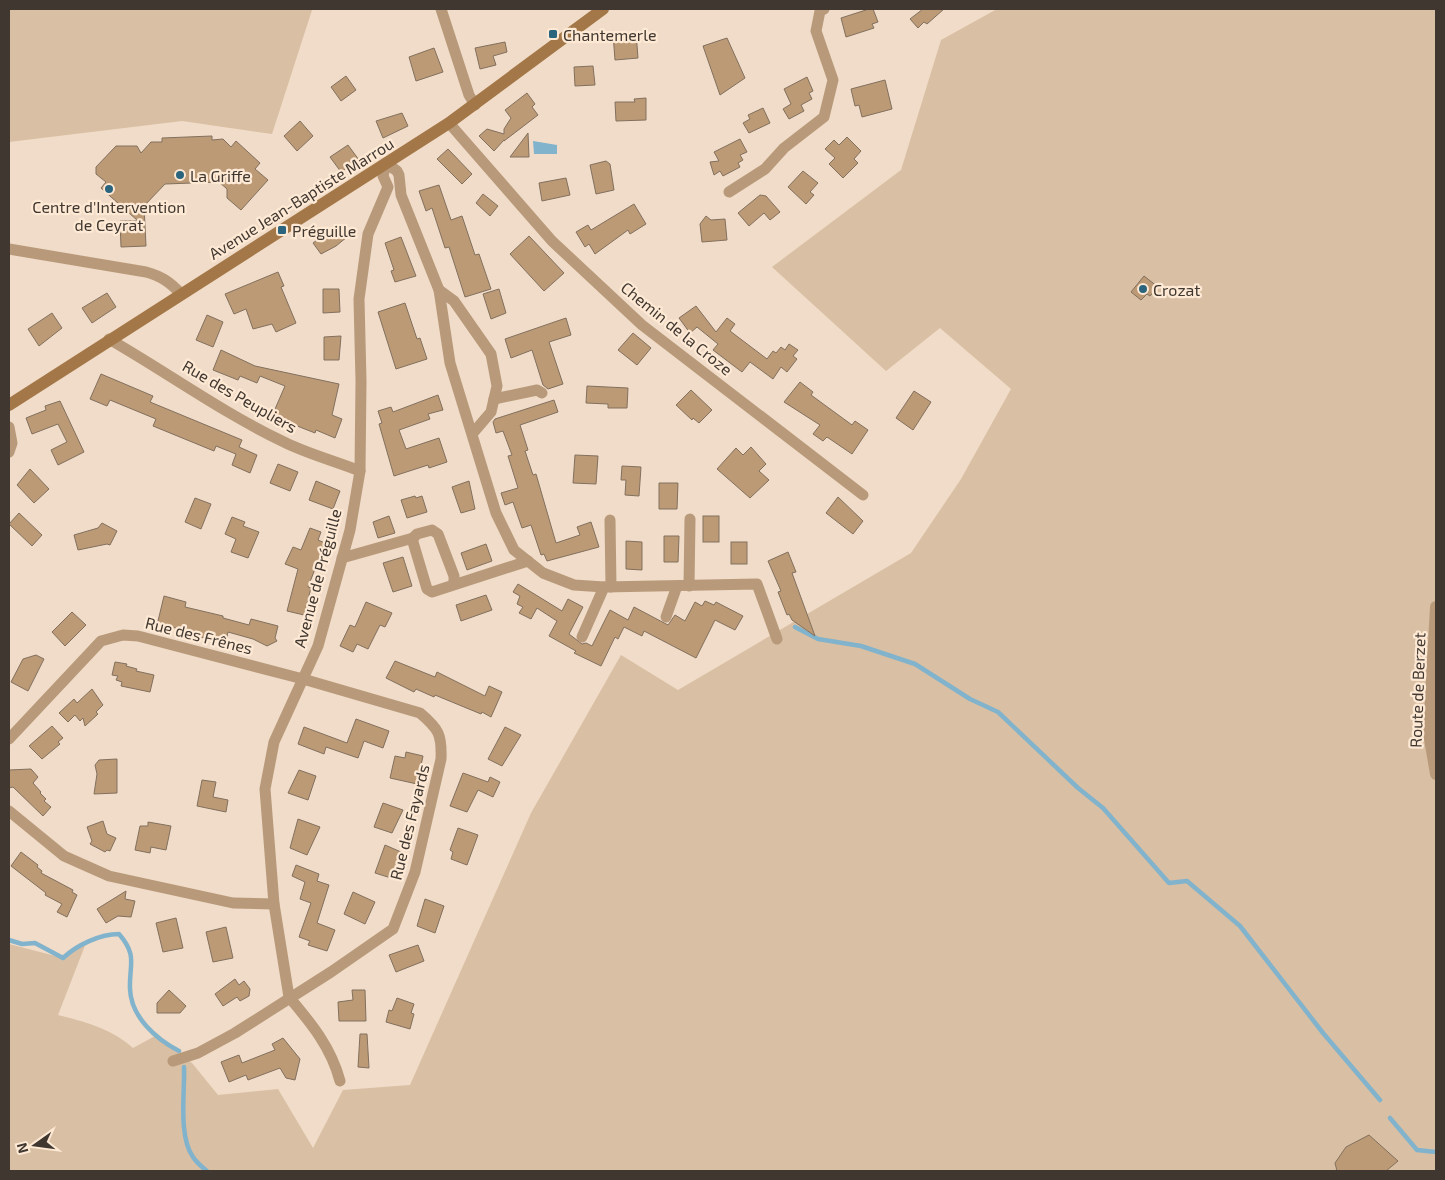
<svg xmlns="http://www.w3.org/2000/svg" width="1445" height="1180" font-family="'Exo 2',sans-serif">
<rect width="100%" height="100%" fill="#f0dcc8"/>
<g fill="#d9bfa3">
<polygon points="9,9 306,9 312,10 272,134 182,121 9,142"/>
<path d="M 997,9 L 1436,9 L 1436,1171 L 9,1171 L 9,944 L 63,958 L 86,943 L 58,1015 C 86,1022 112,1029 133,1048 L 155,1036 L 192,1063 L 218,1095 L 278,1089 L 313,1148 L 343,1090 L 410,1085 L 531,813 L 621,655 L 678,690 L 911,553 L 961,479 L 1011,389 L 940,328 L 886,371 L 772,267 L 901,170 L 941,40 Z"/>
</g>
<polygon fill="#81b3cc" points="533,141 557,145 557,154 534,154"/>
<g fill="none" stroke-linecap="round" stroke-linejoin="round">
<g stroke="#81b3cc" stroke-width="4.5">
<polyline points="795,627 818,639 861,646 915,664 970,699 998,712 1078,788 1103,808 1169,883 1187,881 1240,926 1323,1033 1380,1100"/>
<path d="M 9,940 L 22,944 L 35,943 L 63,958 C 77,945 100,934 119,934 C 138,956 129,964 130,989 C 131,1017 156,1039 179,1051"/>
<path d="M 184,1067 C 185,1092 178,1136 193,1157 C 196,1162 202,1167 207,1171"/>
<polyline points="1390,1118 1417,1150 1436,1152"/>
</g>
</g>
<g fill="#bc9a76" stroke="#82705e">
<polygon points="869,9 873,9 878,22 872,24 874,28 846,37 841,18"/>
<polygon points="923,9 944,9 927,24 924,22 918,28 910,19"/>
<polygon points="636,32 638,58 615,60 613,34"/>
<polygon points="727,38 745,78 720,95 703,46"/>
<polygon points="505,42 507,52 493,56 496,65 480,69 475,48"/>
<polygon points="434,48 443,72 416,81 409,57"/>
<polygon points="593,66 595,85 575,86 574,67"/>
<polygon points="346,76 356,90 341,101 331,87"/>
<polygon points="807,77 813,91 809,93 812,99 801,105 804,111 789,119 783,109 791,104 784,89"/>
<polygon points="885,80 892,109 862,117 859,105 855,106 851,89"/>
<polygon points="527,93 535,104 532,107 538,115 504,141 504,140 494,151 479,136 487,129 504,134 504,129 511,118 505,110"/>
<polygon points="646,98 646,120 616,121 615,102 635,102 634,99"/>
<polygon points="763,108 770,123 749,133 743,123 750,119 748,115"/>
<polygon points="402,113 408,126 383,138 376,121"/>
<polygon points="300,121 313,136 297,151 284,136"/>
<polygon points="528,133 529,157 510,157"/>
<polygon points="212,136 212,140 223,139 231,147 236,141 260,163 255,169 268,180 241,210 227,198 227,189 219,182 165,184 144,206 146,246 121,247 120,221 138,221 101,188 106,182 96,174 96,167 116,146 137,146 141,153 151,142 162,142 162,138"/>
<polygon points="847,137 861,151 854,159 858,163 843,178 829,164 835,158 825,149 834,140 839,145"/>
<polygon points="740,139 747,152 740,155 743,160 738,163 740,167 723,176 720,171 714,175 710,162 719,161 714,152"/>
<polygon points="348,145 359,160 341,172 330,157"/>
<polygon points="448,149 472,174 462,184 437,159"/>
<polygon points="606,161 610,164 614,190 596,194 590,165"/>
<polygon points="803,171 818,183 810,192 814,195 806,204 788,187"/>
<polygon points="566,178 570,195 542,201 539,183"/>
<polygon points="439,185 451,220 462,216 475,255 479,254 491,289 465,297 449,247 445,248 432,208 426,211 419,191"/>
<polygon points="483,194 498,206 490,216 476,203"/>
<polygon points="760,195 766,196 780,212 770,220 764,213 749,226 738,213"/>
<polygon points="634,204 646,224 630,234 628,230 595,254 589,244 585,247 576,232 588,225 591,230"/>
<polygon points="706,216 711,220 725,219 727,240 702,242 700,224"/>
<polygon points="337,225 347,237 336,246 321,254 313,243"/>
<polygon points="529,236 564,273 544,291 510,254"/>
<polygon points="401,237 416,276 395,282 391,271 394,270 385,243"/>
<polygon points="278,272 284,286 281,287 296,323 276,332 272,324 253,329 246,309 234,314 225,294"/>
<polygon points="1144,276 1158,287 1150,296 1147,294 1141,300 1131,292"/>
<polygon points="323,289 339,289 340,312 323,313"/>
<polygon points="499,289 506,313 491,319 483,294"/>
<polygon points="107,293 116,307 92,323 82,308"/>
<polygon points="405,303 417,339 420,338 427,359 396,369 378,312"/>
<polygon points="696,306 716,332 727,318 735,324 730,331 767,359 773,351 776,353 781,347 785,350 789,344 798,350 793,356 797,359 787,372 781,367 773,379 750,362 742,372 713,350 718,344 697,327 690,333 679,318"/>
<polygon points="52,313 62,328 39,346 28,329"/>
<polygon points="207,315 223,322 213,347 196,340"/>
<polygon points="566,318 571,335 549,342 563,384 548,389 543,385 532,350 511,358 505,339"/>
<polygon points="633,333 651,348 637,365 618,350"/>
<polygon points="341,336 339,360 324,360 324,337"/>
<polygon points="221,350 255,366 339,384 332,415 342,419 335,438 316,430 315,433 272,416 285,386 260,376 257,383 240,376 238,380 213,370"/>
<polygon points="101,374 153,396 150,402 242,440 239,447 257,455 250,473 232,465 236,454 216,446 214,451 153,426 156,419 110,400 107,406 90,399"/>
<polygon points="800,382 813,392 811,395 852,425 855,421 868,430 852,454 827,437 823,441 813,434 820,425 784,402"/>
<polygon points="587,386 628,388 627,408 608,408 608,404 586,403"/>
<polygon points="691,390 712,410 699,423 693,418 692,420 676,405"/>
<polygon points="914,391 931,402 913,430 896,418"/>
<polygon points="438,395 443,410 428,414 430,419 399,430 406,449 439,438 447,462 429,468 428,465 394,476 379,424 382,423 378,411 391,407 393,412"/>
<polygon points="554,400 558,412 520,425 528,450 525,451 533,475 536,474 556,543 580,535 577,527 591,522 599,547 547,561 544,554 541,555 531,525 522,528 513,502 505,505 501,493 518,488 508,456 512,455 503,431 496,433 493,422 495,419"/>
<polygon points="60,401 84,452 58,465 51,450 67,442 58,424 32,434 26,418 46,410 45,406"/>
<polygon points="751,447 766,464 759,471 769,480 750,498 717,469 736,448 743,455"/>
<polygon points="575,455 598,456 596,484 573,483"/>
<polygon points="278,464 298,472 290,491 270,483"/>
<polygon points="622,466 641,467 639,496 625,495 626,480 621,480"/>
<polygon points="30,469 49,489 34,503 17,485"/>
<polygon points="316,481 340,491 333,509 309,500"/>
<polygon points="469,481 475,509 461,513 452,487"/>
<polygon points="659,483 678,483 677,509 659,509"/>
<polygon points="415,496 416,498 422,496 427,512 407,518 401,500"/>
<polygon points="838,497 863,521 853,534 826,513"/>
<polygon points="195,498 211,504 201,529 185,522"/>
<polygon points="19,513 42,535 32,546 9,524"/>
<polygon points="389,516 395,533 378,538 373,522"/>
<rect x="703" y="516" width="16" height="26"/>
<polygon points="232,517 245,522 243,526 259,532 248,558 231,552 236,539 225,534"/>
<polygon points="102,523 117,531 110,545 107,544 78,550 74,535 98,528"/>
<polygon points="310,528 321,532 318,540 325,543 308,587 311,588 304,615 287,611 298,569 285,564 293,547 301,550"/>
<polygon points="664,536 679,536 678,562 664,562"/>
<polygon points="626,541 642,542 642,570 626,569"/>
<rect x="731" y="542" width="16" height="22"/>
<polygon points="486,544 492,561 467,570 461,553"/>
<polygon points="788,552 796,572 792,573 815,636 792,620 789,614 787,615 778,592 781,591 768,561"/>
<polygon points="403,557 412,586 393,592 383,563"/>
<polygon points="518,584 562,611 568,599 583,607 569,634 582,644 586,643 592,646 610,610 628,620 634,607 668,625 675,615 685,621 695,602 702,606 705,601 714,605 716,602 743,616 735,630 715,620 696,658 644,631 642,636 624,627 618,639 615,637 601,666 574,653 576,651 549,636 557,621 537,608 531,619 519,613 523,607 517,604 520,596 513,592"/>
<polygon points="486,595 492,610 461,621 456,605"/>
<polygon points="164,596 186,602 185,607 223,616 223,618 249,625 251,619 278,626 275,638 277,641 267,646 253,639 228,632 226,641 209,639 197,636 198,634 160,624 158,621"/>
<polygon points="366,602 392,613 385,627 380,625 368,649 357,644 353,652 340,646 350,625 355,627"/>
<polygon points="72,612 86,625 65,646 52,632"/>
<polygon points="36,655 44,659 28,691 11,682 23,659"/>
<polygon points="395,661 435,677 437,672 485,696 489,686 502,692 491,717 482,712 481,714 435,695 434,697 416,689 414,692 386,678"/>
<polygon points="115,662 127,664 126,666 137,669 136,671 154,675 150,692 121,686 122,682 116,680 118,676 112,675"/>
<polygon points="92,689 103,705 96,712 98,714 85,726 83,718 80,721 75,715 68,722 59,713 74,699 77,703"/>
<polygon points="356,719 389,731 383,748 364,741 358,758 326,747 324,754 298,744 304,727 347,743"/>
<polygon points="52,726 63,738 58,742 60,744 42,759 29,746"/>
<polygon points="505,727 521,735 502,766 488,759"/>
<polygon points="406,752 423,756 417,784 390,778 395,756 405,758"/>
<polygon points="117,759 117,793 94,794 97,774 95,765 99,760"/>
<polygon points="31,769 38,777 33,783 41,792 40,793 46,799 44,801 51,807 43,816 13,787 9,788 9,770"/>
<polygon points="299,770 316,776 308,800 288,793"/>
<polygon points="463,773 488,782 490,777 500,782 493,797 478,790 467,812 450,806"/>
<polygon points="202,780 216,782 213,797 228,800 226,812 197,806"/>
<polygon points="383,803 403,810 392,833 374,827"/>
<polygon points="298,819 320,827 307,855 290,848"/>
<polygon points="103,821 107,834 116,838 110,851 107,850 105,852 90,844 92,841 87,827"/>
<polygon points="148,822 171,826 166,850 151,847 150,853 135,850 140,826 148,826"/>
<polygon points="458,828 478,835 467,865 451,859 453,852 450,850"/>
<polygon points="385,845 401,852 391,878 375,873"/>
<polygon points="21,852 38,865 37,867 42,871 41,873 73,890 72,892 77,895 67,917 57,912 62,904 45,895 46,893 11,866"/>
<polygon points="296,865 319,874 317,881 329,885 317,923 335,930 327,951 308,945 310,941 299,937 311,903 300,899 305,882 292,876"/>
<polygon points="126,891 125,899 135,901 131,917 118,916 106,923 97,909"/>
<polygon points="353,892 375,902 365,924 344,914"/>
<polygon points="425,899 444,906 435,933 417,926"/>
<polygon points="176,918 183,948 163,952 156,923"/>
<polygon points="226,927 233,958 213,962 206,932"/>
<polygon points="418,945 424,961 396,972 389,955"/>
<polygon points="235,979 239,985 244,981 250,989 249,996 240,1001 237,997 223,1006 215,994"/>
<polygon points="169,990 186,1006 180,1013 157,1013 157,1003"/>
<polygon points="352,990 365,990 366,1021 339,1021 338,1002 353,1000"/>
<polygon points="397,998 414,1004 411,1013 414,1014 410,1029 386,1022 389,1010 392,1011"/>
<polygon points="360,1034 367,1034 369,1068 358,1067"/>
<polygon points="283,1038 300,1059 295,1080 286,1078 280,1068 248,1080 246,1075 229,1082 221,1062 239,1055 242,1063 275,1050 272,1044"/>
<polygon points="1369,1135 1398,1161 1386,1171 1337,1171 1335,1163 1346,1147"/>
</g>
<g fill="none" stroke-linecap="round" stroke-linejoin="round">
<g stroke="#b89a7b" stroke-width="11">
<polyline points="441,9 469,95 475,105"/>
<polyline points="449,123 552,241 642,325 863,495"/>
<polyline points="729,192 765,169 784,148 824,117 833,80 816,31 820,11 824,9"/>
<path d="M 9,249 L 146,272 C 161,276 170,282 181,294"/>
<polyline points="439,290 454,301 491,354 497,386 491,412 473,433"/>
<path d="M 109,339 C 168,373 223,413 284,442 C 308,454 335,461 360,471"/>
<polyline points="494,399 537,390 542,393"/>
<polyline points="9,427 12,443 9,452"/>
<polyline points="610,520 611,587"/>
<polyline points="413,538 413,542 427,589 432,592 528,561"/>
<polyline points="342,558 413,538 417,534 432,530 438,534 454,576 454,583"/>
<polyline points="689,586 690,519"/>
<polyline points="666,617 677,586"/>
<polyline points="582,637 604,587"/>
<path d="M 9,739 L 101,641 L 123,635 L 138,636 L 303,679 L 420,713 C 439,729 442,735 441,759 L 415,872 L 393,929 L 331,972 L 235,1033 L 198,1053 L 173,1061"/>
<polyline points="9,811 64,856 109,876 233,903 274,904"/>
<polyline points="289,997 274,904 265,789 274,742 318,646 350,530 360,471 361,381 359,299 368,234 388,187 383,176 386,163 397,171 399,175 401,195 439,290 450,363 496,513 514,550 543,573 574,585 604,587 757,584 777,639"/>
<path d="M 289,997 C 311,1023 331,1047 340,1081"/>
</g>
<polyline stroke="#b89a7b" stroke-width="12" points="1436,607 1429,733 1436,774"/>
<polyline stroke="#a37747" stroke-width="12" points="9,405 449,123 603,9"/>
</g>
<g fill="#2a647d" stroke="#fee9d5" stroke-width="2">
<rect x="548" y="29" width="10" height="10" rx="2.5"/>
<circle cx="180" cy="175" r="5"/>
<circle cx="109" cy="189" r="5"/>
<rect x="277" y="225" width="10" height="10" rx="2.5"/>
<circle cx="1143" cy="289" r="5"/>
</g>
<g text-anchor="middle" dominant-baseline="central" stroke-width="4.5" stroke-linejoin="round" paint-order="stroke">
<g font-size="16" fill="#403830" stroke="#fee9d5" text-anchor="start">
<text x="563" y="34">Chantemerle</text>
<text x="190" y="175">La Griffe</text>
<text x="109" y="206" text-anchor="middle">Centre d'Intervention<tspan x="109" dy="18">de Ceyrat</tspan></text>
<text x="292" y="230">Préguille</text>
<text x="1153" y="289">Crozat</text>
</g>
<g font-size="16" fill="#403830" stroke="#fee9d5">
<text transform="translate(301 198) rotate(-32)">Avenue Jean-Baptiste Marrou</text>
<text transform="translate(677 328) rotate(39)">Chemin de la Croze</text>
<text transform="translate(240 396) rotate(30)">Rue des Peupliers</text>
<text transform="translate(317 578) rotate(-75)">Avenue de Préguille</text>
<text transform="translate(199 635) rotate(14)">Rue des Frênes</text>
<text transform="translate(1417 690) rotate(-88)">Route de Berzet</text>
<text transform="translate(409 822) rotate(-76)">Rue des Fayards</text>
</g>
</g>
<rect width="1445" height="1180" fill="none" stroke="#403830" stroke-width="20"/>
<g transform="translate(35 1145) rotate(256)" stroke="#fee9d5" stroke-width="4" paint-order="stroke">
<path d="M0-4L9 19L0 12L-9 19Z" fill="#403830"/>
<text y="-8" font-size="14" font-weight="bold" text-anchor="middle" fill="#403830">N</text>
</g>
</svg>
